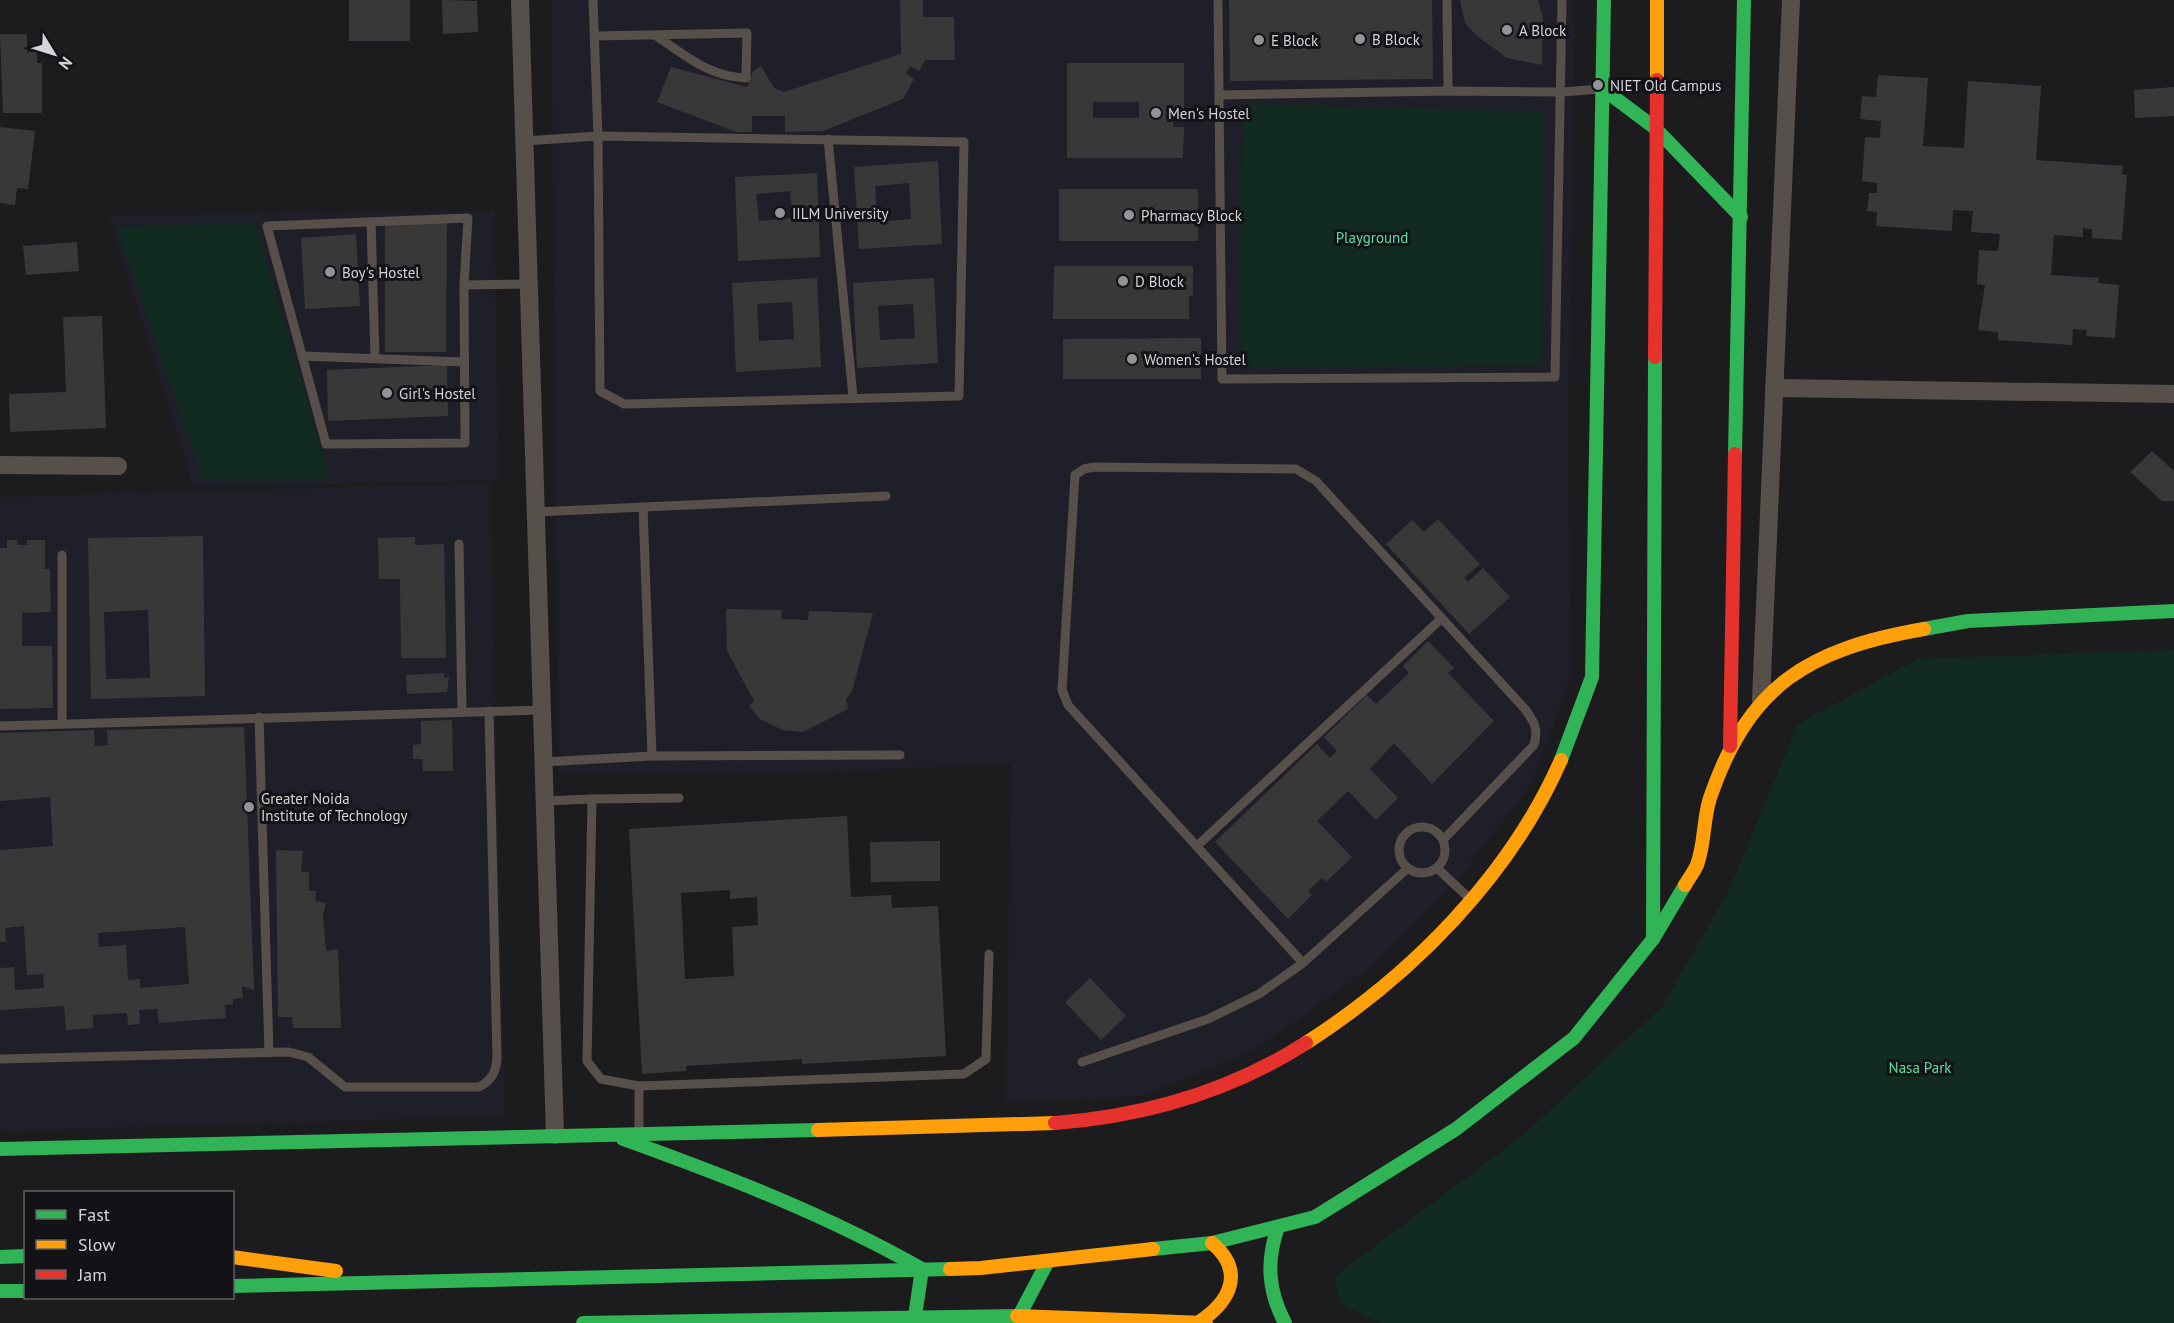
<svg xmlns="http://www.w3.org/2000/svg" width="2174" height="1323" font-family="'PT Sans',sans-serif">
<rect width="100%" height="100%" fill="#1c1c1f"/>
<g fill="#1f1f29">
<polygon points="551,0 1575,0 1568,432 1571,676 1532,783 1457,880 1369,968 1257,1049 1142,1096 1006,1103 1011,764 785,773 559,774"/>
<polygon points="494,211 499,481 194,487 109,216"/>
<polygon points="490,483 505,1116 0,1131 0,497"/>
</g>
<g fill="#122b20">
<polygon points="1244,104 1543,112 1541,365 1242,368 1241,211"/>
<polygon points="255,223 330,480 203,479 117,227"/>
<polygon points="2174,650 2174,1323 1381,1323 1340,1304 1335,1276 1522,1136 1662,1007 1729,890 1798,724 1918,659"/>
</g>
<g fill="#393839" fill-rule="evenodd">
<rect x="349" y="0" width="61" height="41"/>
<polygon points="442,0 477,1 478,32 443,34"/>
<polygon points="900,0 923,0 923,17 954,17 955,60 925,60 919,71 910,66 906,74 914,79 903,99 823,131 785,132 785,116 752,116 752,132 736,132 657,102 671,67 747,87 753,71 761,66 774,88 784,92 901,54"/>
<polygon points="1229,0 1432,0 1433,79 1230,81"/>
<polygon points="1460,0 1538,0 1543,19 1542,65 1507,58 1477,36 1465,23"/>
<polygon points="0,34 27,34 27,52 37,52 37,63 42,63 42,113 3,113"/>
<path d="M 1067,63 L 1184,63 L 1184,108 L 1173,108 L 1173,127 L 1184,127 L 1183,158 L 1067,158 ZM 1093,102 L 1139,102 L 1139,118 L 1093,118 Z"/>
<polygon points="1878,75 1928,78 1923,146 1964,148 1968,81 2041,86 2036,160 2123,166 2122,174 2127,175 2122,240 2092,238 2092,229 2083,228 2083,237 2054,235 2051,275 2099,278 2098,283 2119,285 2115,338 2086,336 2087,330 2073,329 2072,345 1998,340 1998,332 1978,330 1985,285 1977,284 1979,250 1998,251 2000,234 1971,232 1973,211 1953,210 1952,231 1876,226 1877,212 1867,211 1869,193 1877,193 1877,183 1862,181 1865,137 1880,138 1881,121 1860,119 1862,96 1876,97"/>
<polygon points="2174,87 2174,116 2135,118 2134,90"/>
<polygon points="0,127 35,131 28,189 17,188 15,205 0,203"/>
<path d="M 938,161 L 942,244 L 859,249 L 854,167 ZM 909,183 L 911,219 L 877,222 L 875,186 Z"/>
<path d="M 817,173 L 820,257 L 738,261 L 735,177 ZM 790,191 L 792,218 L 759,221 L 756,194 Z"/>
<rect x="1059" y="189" width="139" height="52"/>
<polygon points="385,223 447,223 446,352 385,352"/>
<polygon points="356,234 360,306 305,309 301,238"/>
<polygon points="77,242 79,271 26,275 23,246"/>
<polygon points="1054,266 1193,266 1193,296 1189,296 1189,319 1053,319"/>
<path d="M 817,278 L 821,367 L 736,372 L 732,283 ZM 792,302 L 794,339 L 759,341 L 757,304 Z"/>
<path d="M 934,278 L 938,363 L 857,368 L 853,283 ZM 913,304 L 915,338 L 880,340 L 878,306 Z"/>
<polygon points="102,316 106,428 10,432 9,394 66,392 63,317"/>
<polygon points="1201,338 1201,379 1063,379 1063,339"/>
<polygon points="447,365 448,416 328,421 327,370"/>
<polygon points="2152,451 2174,471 2174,501 2162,501 2130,472"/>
<polygon points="1438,519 1480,564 1464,578 1468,582 1483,568 1510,597 1469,634 1386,544 1412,520 1424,532"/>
<path d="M 203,536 L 205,696 L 91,699 L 88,538 ZM 148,610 L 150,678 L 106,679 L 104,612 Z"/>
<polygon points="415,537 415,545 444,544 446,658 401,658 400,579 379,579 378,538"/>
<polygon points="7,540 17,540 18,545 27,545 27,540 45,540 45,569 50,569 51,612 22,613 22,646 52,646 53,708 0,709 0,548 7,548"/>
<polygon points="726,609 782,610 781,619 808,620 809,611 873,613 852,691 846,699 848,709 803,732 783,730 760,719 749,706 754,701 727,651"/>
<polygon points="1428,641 1454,668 1448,673 1494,721 1432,784 1394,743 1370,769 1398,798 1376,820 1348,791 1317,821 1352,857 1326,882 1322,878 1308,891 1312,895 1288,919 1215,842 1317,744 1330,758 1337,751 1324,737 1367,695 1376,704 1409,673 1403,666"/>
<polygon points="444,673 444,678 449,677 447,692 407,694 406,675"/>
<polygon points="452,720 453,771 423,771 422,759 413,759 413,745 421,744 421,721"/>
<path d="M 244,727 L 254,990 L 242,986 L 243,998 L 233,999 L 233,1004 L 225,1005 L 226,1018 L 159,1023 L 157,1009 L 139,1010 L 140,1024 L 128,1025 L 127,1013 L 93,1015 L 93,1028 L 66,1030 L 64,1006 L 0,1010 L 0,968 L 14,967 L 15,990 L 44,988 L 43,974 L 27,975 L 24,926 L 5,928 L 6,942 L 0,942 L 0,850 L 53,846 L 50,797 L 0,801 L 0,733 L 94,730 L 95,746 L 108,745 L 107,730 ZM 185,927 L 189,984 L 140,988 L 140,979 L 128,980 L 126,945 L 99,947 L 98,933 Z"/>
<path d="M 847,816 L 851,897 L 891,895 L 892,908 L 938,906 L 946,1056 L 802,1064 L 802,1059 L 686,1066 L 686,1071 L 642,1074 L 629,829 ZM 730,890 L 730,899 L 757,897 L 758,925 L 732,927 L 734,976 L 685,979 L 681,893 Z"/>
<polygon points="940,841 940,881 871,882 870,842"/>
<polygon points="276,850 303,851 301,872 309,872 309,891 316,891 315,901 326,903 323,916 326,951 338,949 341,1028 293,1028 292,1017 278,1017"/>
<polygon points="1090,978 1126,1016 1101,1040 1065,1002"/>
</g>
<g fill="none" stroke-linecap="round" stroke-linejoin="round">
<g stroke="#57504a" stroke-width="9">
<polyline points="1218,0 1222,379 1555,377 1562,0"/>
<polyline points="1447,0 1448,91"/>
<path d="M 595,36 L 747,33 L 746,78 C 709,77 685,55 655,35"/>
<polyline points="1219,95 1448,91 1562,92 1601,89"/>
<polygon points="598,136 964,142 959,396 624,404 600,391"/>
<polyline points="828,139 853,397"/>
<polyline points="524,141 598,136 593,0"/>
<polyline points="371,222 375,358"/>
<polyline points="464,285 465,443 326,444 267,226 468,218 464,285 529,284"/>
<polyline points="302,356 464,362"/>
<polyline points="536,512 886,496"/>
<polyline points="459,544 462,712"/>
<polyline points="259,717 269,1053"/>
<polyline points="62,724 62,555"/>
<polyline points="0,726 542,710"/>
<polyline points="652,756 900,755"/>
<polyline points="543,762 652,756 643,507"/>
<polyline points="592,799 679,798"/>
<polyline points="544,801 592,799 587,1061 601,1079 639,1086 964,1074 986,1059 989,954"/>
<circle cx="1422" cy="850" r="23"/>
<polyline points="1197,846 1442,618"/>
<path d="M 1408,868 L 1303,963 L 1068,705 L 1062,690 L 1075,475 L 1084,469 L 1094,467 L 1296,469 L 1316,481 L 1525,709 C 1534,722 1539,729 1534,745 L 1443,840"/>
<polyline points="1437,868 1470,899"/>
<path d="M 0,1059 L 289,1052 L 308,1057 L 345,1087 L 479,1087 C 492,1080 496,1072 497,1058 L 489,711"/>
<polyline points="1082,1062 1208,1019 1259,994 1303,963"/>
<polyline points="639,1086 639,1131"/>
</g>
<g stroke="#57504a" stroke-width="18">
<polyline points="520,0 555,1135"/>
<polyline points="1774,388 2174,394"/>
<polyline points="0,465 118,466"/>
<polyline points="1761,700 1791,0"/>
</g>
<g stroke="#30b455" stroke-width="14">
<polyline points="1603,89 1655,128 1741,217"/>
<polyline points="1735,454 1744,0"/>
<polyline points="1924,629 1968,621 2174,611"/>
<polyline points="1561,760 1592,677 1604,0"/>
<polyline points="1653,939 1655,357"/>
<path d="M 623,1139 C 726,1176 827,1215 922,1269 L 915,1316 L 903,1323"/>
<polyline points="0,1149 818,1130"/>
<path d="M 1278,1227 C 1266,1261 1268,1291 1285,1323"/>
<polyline points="1153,1249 1212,1243 1315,1217 1456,1129 1574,1038 1653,939 1685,885"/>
<polyline points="0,1257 26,1256"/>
<polyline points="232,1286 950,1269"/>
<polyline points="0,1291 26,1291"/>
<polyline points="1019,1316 1048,1261"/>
<polyline points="583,1323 1017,1316"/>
</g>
<g stroke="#ff9f0a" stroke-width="14">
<polyline points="1657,80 1657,0"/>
<path d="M 1685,885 C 1689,878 1694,872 1697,865 C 1705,844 1703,819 1710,798 C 1749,684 1809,649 1924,629"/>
<path d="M 1306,1043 C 1412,975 1510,876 1561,760"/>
<polyline points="818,1130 1055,1123"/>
<polyline points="232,1257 336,1271"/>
<polyline points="950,1269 981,1268 1153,1249"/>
<polyline points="1017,1316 1206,1323"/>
<path d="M 1199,1322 C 1231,1301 1245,1271 1212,1243"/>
</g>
<g stroke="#e5322d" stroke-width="14">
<polyline points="1655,357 1657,80"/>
<polyline points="1730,746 1735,454"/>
<path d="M 1055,1123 C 1146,1116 1229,1092 1306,1043"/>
</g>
</g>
<g fill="#949498" stroke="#121217" stroke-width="2">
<circle cx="1507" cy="30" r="6"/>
<circle cx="1360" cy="39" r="6"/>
<circle cx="1259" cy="40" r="6"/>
<circle cx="1598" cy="85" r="6"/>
<circle cx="1156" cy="113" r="6"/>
<circle cx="780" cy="213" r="6"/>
<circle cx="1129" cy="215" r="6"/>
<circle cx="330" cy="272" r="6"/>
<circle cx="1123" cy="281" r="6"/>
<circle cx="1132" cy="359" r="6"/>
<circle cx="387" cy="393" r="6"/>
<circle cx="249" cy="807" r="6"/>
</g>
<g text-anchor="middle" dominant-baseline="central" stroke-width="6" stroke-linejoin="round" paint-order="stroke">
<g font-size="15" fill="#d5d5d9" stroke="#121217" text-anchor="start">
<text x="1519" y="30">A Block</text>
<text x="1372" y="39">B Block</text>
<text x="1271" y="40">E Block</text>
<text x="1610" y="85">NIET Old Campus</text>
<text x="1168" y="113">Men's Hostel</text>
<text x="792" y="213">IILM University</text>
<text x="1141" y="215">Pharmacy Block</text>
<text x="342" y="272">Boy's Hostel</text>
<text x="1135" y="281">D Block</text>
<text x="1144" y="359">Women's Hostel</text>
<text x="399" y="393">Girl's Hostel</text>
<text x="261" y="798">Greater Noida<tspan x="261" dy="17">Institute of Technology</tspan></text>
</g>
<g font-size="15" fill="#5ae1a3" stroke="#121217">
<text x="1372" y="237">Playground</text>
<text x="1920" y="1067">Nasa Park</text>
</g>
</g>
<rect x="24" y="1191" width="210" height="108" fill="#121217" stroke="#606065" stroke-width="1.5"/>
<rect x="36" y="1210" width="30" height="9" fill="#30b455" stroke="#606065" stroke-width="1.5"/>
<text x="78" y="1221" font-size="18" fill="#d5d5d9">Fast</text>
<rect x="36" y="1240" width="30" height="9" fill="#ff9f0a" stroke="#606065" stroke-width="1.5"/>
<text x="78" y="1251" font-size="18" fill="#d5d5d9">Slow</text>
<rect x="36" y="1270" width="30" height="9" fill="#e5322d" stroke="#606065" stroke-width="1.5"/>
<text x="78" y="1281" font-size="18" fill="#d5d5d9">Jam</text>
<g transform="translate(54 54) rotate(128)" stroke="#121217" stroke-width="4.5" paint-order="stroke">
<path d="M0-4.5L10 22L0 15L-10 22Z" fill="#d5d5d9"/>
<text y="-9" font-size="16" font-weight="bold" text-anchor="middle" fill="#d5d5d9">N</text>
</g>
</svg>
